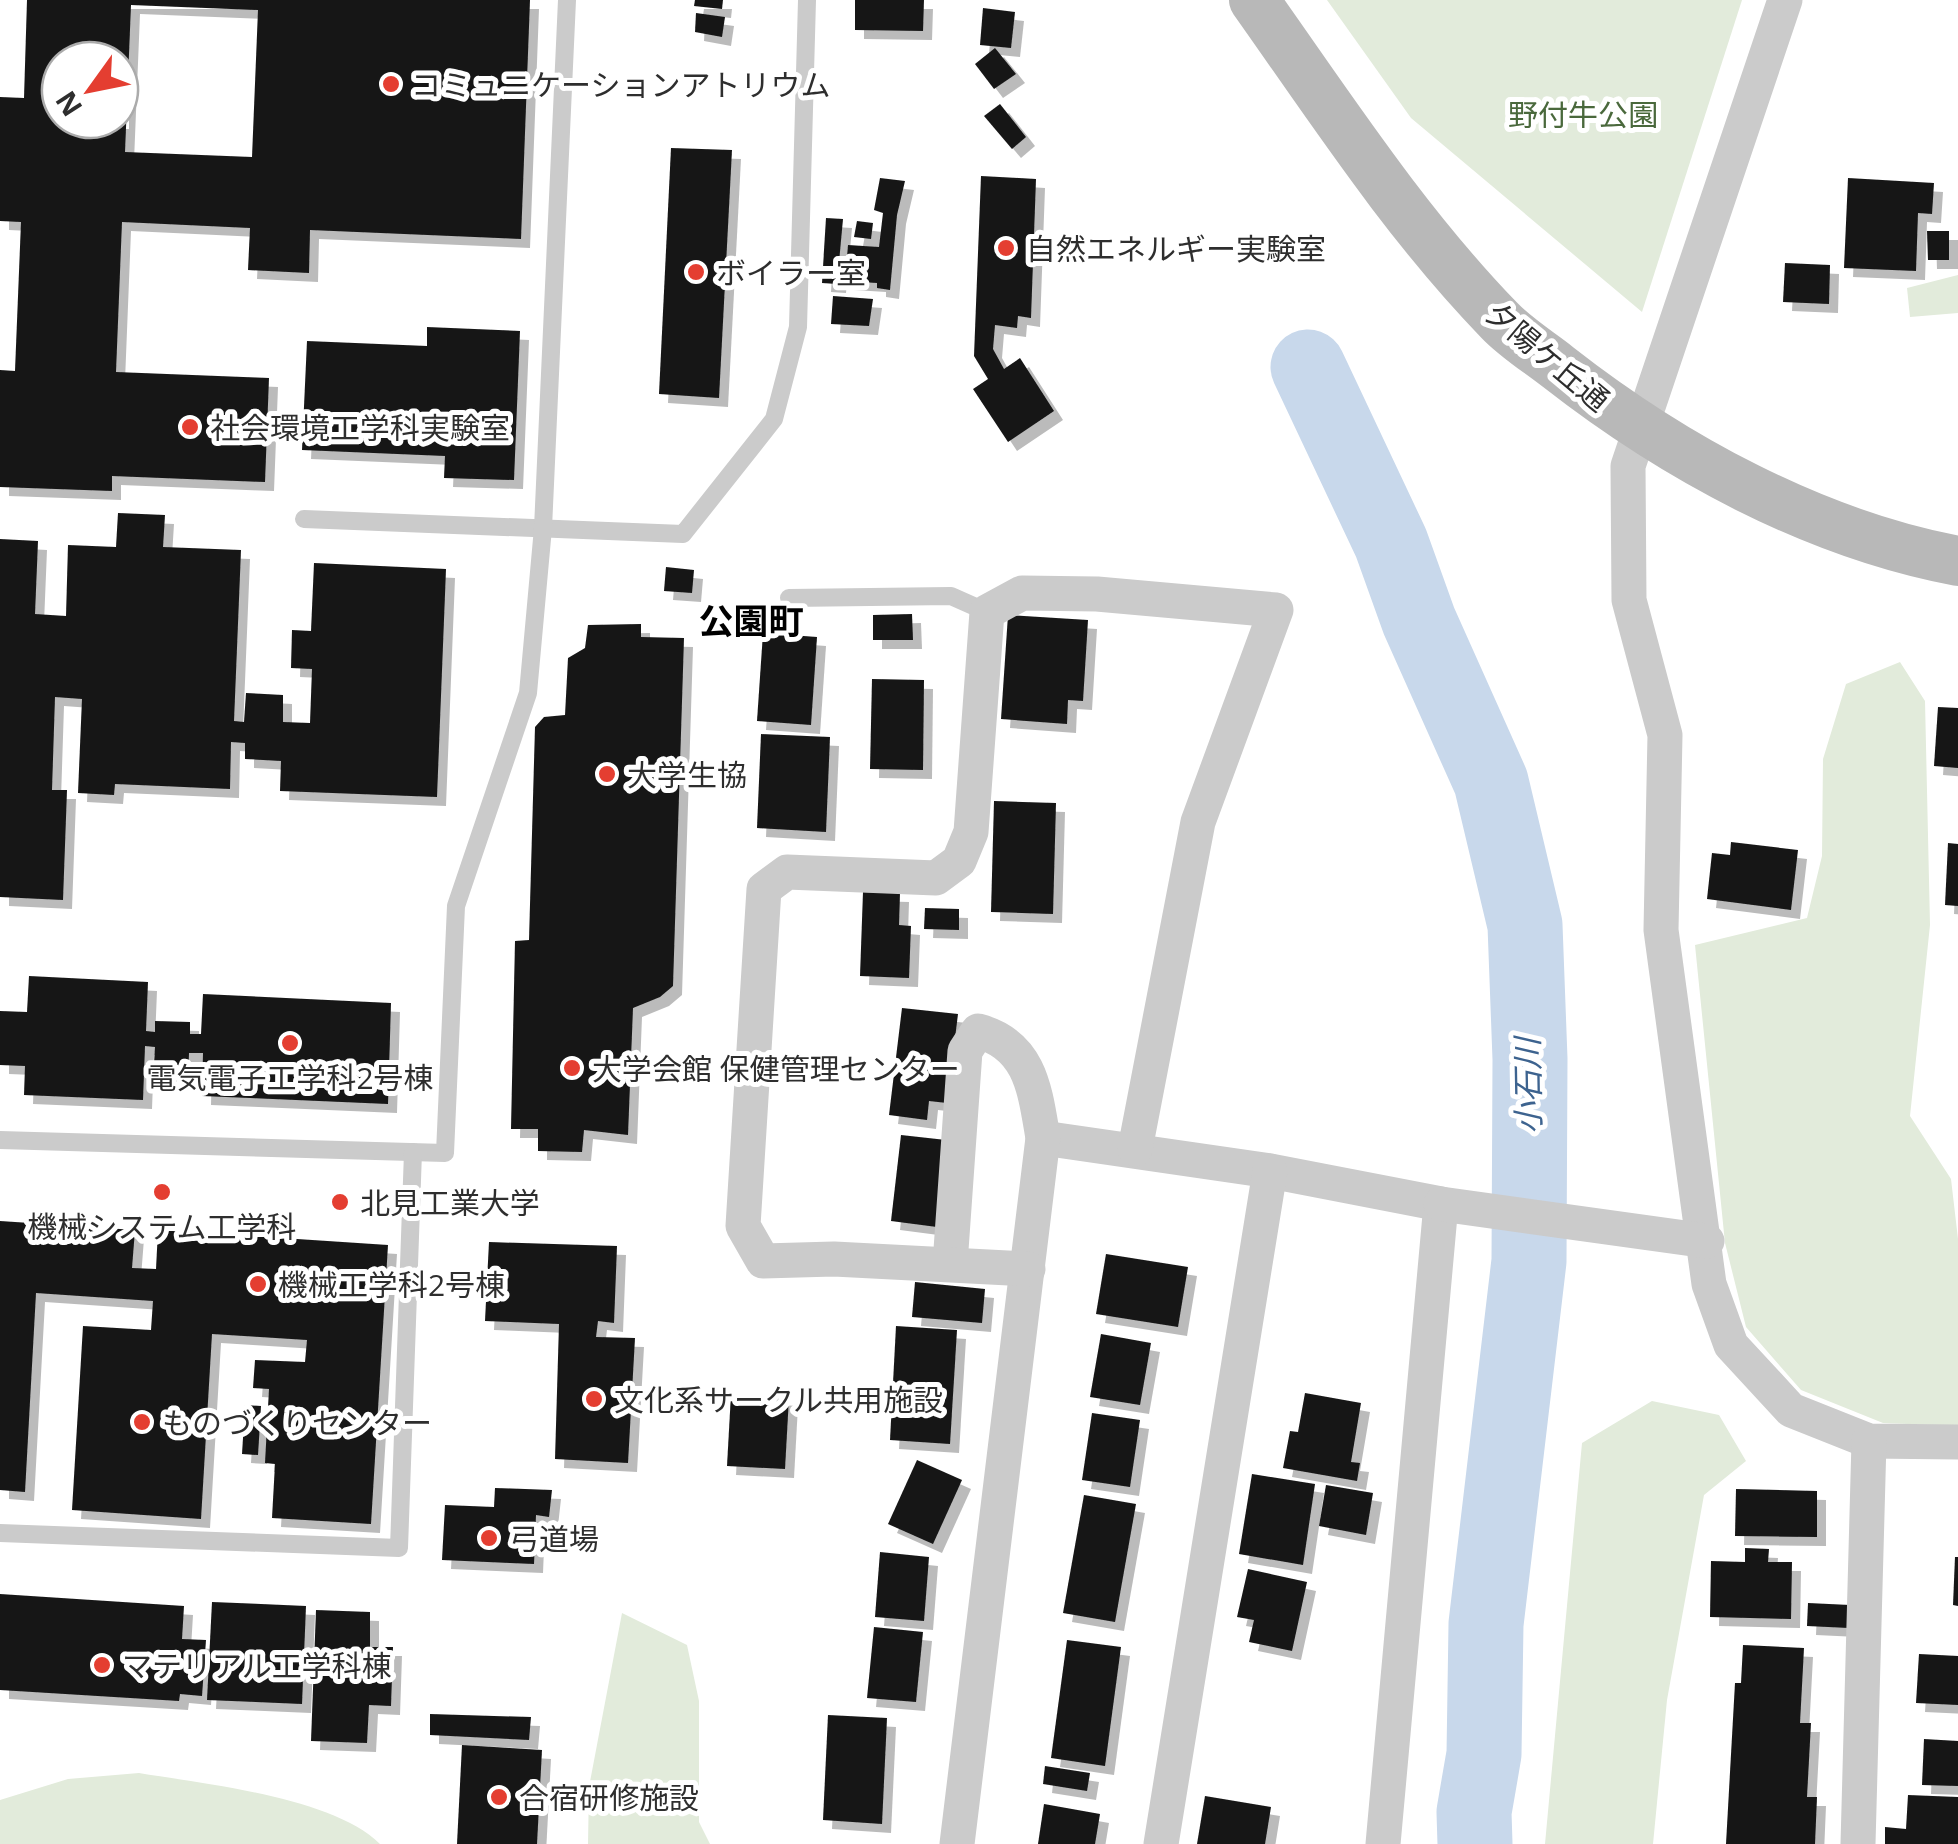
<svg xmlns="http://www.w3.org/2000/svg" width="1958" height="1844" font-family="'Open Sans','Noto Sans JP',sans-serif">
<defs>
<filter id="shadow"><feDropShadow dx="9" dy="9" stdDeviation="0" flood-color="#0004"/></filter>
</defs>
<rect width="100%" height="100%" fill="#fff"/>
<g fill="#e2ebdb">
<polygon points="1327,0 1742,0 1642,312 1411,118"/>
<polygon points="1958,275 1958,313 1910,317 1907,288"/>
<polygon points="1900,662 1925,701 1930,925 1910,1116 1951,1179 1958,1239 1958,1426 1883,1423 1801,1390 1746,1327 1725,1243 1695,945 1807,918 1822,856 1823,759 1846,684"/>
<polygon points="1652,1401 1719,1415 1746,1461 1704,1495 1667,1700 1653,1844 1545,1844 1582,1443"/>
<polygon points="622,1613 687,1645 699,1701 699,1822 710,1844 588,1844 589,1787"/>
<path d="M 139,1773 C 204,1784 333,1797 380,1844 L 0,1844 L 0,1800 L 68,1779 Z"/>
</g>
<g fill="none" stroke-linecap="round" stroke-linejoin="round">
<polyline stroke="#c8d8eb" stroke-width="75" points="1308,367 1391,543 1419,621 1491,782 1525,925 1530,1059 1529,1261 1486,1624 1484,1754 1474,1812 1475,1844"/>
</g>
<g fill="#151515" fill-rule="evenodd" filter="url(#shadow)">
<path d="M 27,0 L 530,0 L 521,239 L 310,230 L 309,273 L 248,270 L 250,228 L 122,222 L 116,372 L 269,378 L 265,482 L 112,476 L 112,491 L 0,487 L 0,370 L 15,371 L 21,222 L 0,221 L 0,97 L 24,98 ZM 131,5 L 258,10 L 252,157 L 125,152 ZM 60,60 L 120,60 L 120,120 L 60,120 Z"/>
<polygon points="695,0 723,0 722,9 694,6"/>
<polygon points="855,0 924,0 923,31 855,30"/>
<polygon points="983,8 1015,12 1011,48 980,45"/>
<polygon points="696,13 725,17 722,37 695,32"/>
<polygon points="995,48 1016,74 994,89 975,64"/>
<polygon points="1000,104 1026,137 1012,149 984,116"/>
<polygon points="671,148 732,150 719,398 659,394"/>
<polygon points="981,176 1036,179 1031,318 1018,316 1017,328 995,325 993,349 1004,369 1020,358 1054,411 1008,442 973,389 988,379 974,356"/>
<polygon points="880,178 905,181 897,215 890,290 877,288 877,283 845,281 848,245 879,247 883,213 874,210"/>
<polygon points="1848,178 1934,183 1932,214 1918,213 1916,271 1844,268"/>
<polygon points="826,218 843,219 837,284 822,283"/>
<polygon points="857,221 873,223 871,239 854,237"/>
<polygon points="1927,231 1949,231 1949,260 1928,260"/>
<polygon points="1785,263 1830,265 1829,304 1783,302"/>
<polygon points="833,296 873,299 869,326 831,324"/>
<polygon points="427,327 520,331 514,480 444,478 445,456 302,450 307,341 427,346"/>
<polygon points="118,513 165,515 163,547 241,550 234,721 244,722 246,693 283,695 283,722 310,723 312,669 291,668 292,630 311,631 314,563 446,569 437,797 280,791 281,761 245,759 245,743 231,742 230,789 115,784 114,795 78,793 82,699 55,697 52,790 67,790 63,900 0,897 0,539 38,541 35,614 66,616 68,545 116,547"/>
<polygon points="666,567 694,570 692,593 664,591"/>
<polygon points="912,614 913,640 873,640 873,615"/>
<polygon points="1008,615 1088,620 1083,701 1068,700 1067,724 1001,719"/>
<polygon points="641,624 641,637 684,638 673,986 660,997 633,1008 628,1135 584,1130 582,1152 538,1151 538,1129 511,1129 515,941 529,940 535,727 544,717 565,715 568,658 585,648 588,625"/>
<polygon points="763,633 817,637 811,725 757,721"/>
<polygon points="872,679 924,680 923,770 870,769"/>
<polygon points="1938,707 1958,708 1958,768 1934,766"/>
<polygon points="761,734 830,737 826,832 757,828"/>
<polygon points="994,801 1056,803 1053,914 991,912"/>
<polygon points="1731,842 1798,850 1791,910 1707,899 1712,853 1730,855"/>
<polygon points="1948,843 1958,844 1958,906 1945,905"/>
<polygon points="863,892 900,893 899,925 911,926 909,978 860,976"/>
<polygon points="925,908 959,909 959,930 924,929"/>
<polygon points="29,976 148,982 146,1031 155,1032 155,1021 190,1022 190,1034 201,1034 203,994 391,1003 388,1104 202,1096 203,1053 189,1053 188,1083 153,1081 155,1047 145,1046 143,1100 24,1095 25,1066 0,1065 0,1011 27,1012"/>
<polygon points="902,1008 958,1014 947,1103 929,1101 927,1120 889,1115"/>
<polygon points="901,1135 946,1140 937,1227 891,1221"/>
<polygon points="0,1221 135,1230 132,1268 156,1269 158,1230 388,1245 371,1524 272,1518 275,1464 265,1463 269,1389 253,1388 255,1360 305,1362 307,1340 212,1334 201,1519 72,1510 83,1326 151,1330 153,1301 36,1293 25,1492 0,1490"/>
<polygon points="489,1242 617,1246 614,1323 598,1321 596,1337 635,1338 628,1463 555,1459 559,1324 485,1321"/>
<polygon points="1106,1254 1188,1267 1178,1327 1096,1314"/>
<polygon points="915,1282 985,1289 982,1323 912,1317"/>
<polygon points="896,1326 957,1330 950,1444 890,1440"/>
<polygon points="1101,1334 1151,1343 1140,1405 1090,1397"/>
<polygon points="1305,1393 1361,1403 1351,1462 1360,1463 1357,1481 1283,1468 1290,1431 1298,1432"/>
<polygon points="731,1394 789,1397 785,1469 727,1466"/>
<polygon points="245,1405 261,1406 258,1455 242,1454"/>
<polygon points="1092,1413 1140,1420 1130,1487 1082,1480"/>
<polygon points="917,1460 962,1480 933,1544 888,1524"/>
<polygon points="1252,1474 1315,1484 1303,1565 1239,1554"/>
<polygon points="1326,1485 1373,1493 1366,1535 1319,1526"/>
<polygon points="495,1488 552,1490 549,1517 536,1515 534,1564 442,1560 445,1505 494,1507"/>
<polygon points="1736,1489 1817,1491 1817,1537 1735,1536"/>
<polygon points="1084,1495 1136,1504 1115,1622 1063,1613"/>
<polygon points="1745,1548 1769,1549 1768,1562 1792,1562 1791,1619 1710,1617 1711,1561 1745,1562"/>
<polygon points="880,1552 929,1557 924,1621 875,1617"/>
<polygon points="1955,1557 1958,1557 1958,1606 1953,1605"/>
<polygon points="1248,1569 1307,1582 1292,1651 1249,1642 1254,1620 1237,1617"/>
<polygon points="0,1594 184,1606 182,1639 206,1640 202,1696 180,1694 179,1701 0,1690"/>
<polygon points="212,1602 306,1606 302,1704 207,1700"/>
<polygon points="1808,1603 1850,1605 1849,1628 1807,1626"/>
<polygon points="316,1610 370,1612 370,1647 393,1647 391,1706 369,1705 367,1743 311,1741"/>
<polygon points="874,1627 923,1632 916,1702 867,1698"/>
<polygon points="1067,1640 1121,1647 1105,1766 1051,1758"/>
<polygon points="1743,1645 1804,1648 1800,1723 1811,1723 1807,1797 1817,1797 1815,1844 1726,1844 1735,1683 1741,1683"/>
<polygon points="1919,1654 1958,1656 1958,1705 1916,1703"/>
<polygon points="430,1714 531,1717 529,1740 430,1735"/>
<polygon points="828,1715 887,1718 882,1824 823,1820"/>
<polygon points="1924,1739 1958,1741 1958,1786 1922,1785"/>
<polygon points="462,1745 542,1750 537,1844 457,1844"/>
<polygon points="1045,1766 1090,1773 1087,1791 1043,1784"/>
<polygon points="1908,1795 1958,1797 1958,1844 1885,1844 1885,1827 1906,1829"/>
<polygon points="1205,1796 1271,1807 1265,1844 1197,1844"/>
<polygon points="1044,1804 1100,1814 1095,1844 1038,1844"/>
</g>
<g fill="none" stroke-linecap="round" stroke-linejoin="round">
<g stroke="#cbcbcb" stroke-width="18">
<polyline points="304,519 683,534 774,419 798,327 807,0"/>
<polyline points="789,598 951,596 987,612"/>
<polyline points="0,1140 445,1153 456,906 528,693 543,528 567,0"/>
<polyline points="0,1533 399,1548 413,1152"/>
</g>
<g stroke="#cbcbcb" stroke-width="35">
<polyline points="1785,0 1628,466 1629,600 1665,735 1661,930 1709,1284 1731,1345 1791,1410 1869,1441 1958,1442"/>
<polyline points="1043,1138 1270,1171 1441,1204 1383,1844"/>
<polyline points="1441,1204 1707,1241"/>
<path d="M 950,1264 L 965,1051 L 978,1031 C 1031,1045 1035,1091 1043,1138 L 957,1844"/>
<polyline points="1028,1269 834,1259 763,1261 743,1226 764,889 787,872 936,878 959,861 971,832 987,612 1022,593 1097,594 1276,610 1198,822 1135,1149"/>
<polyline points="1161,1844 1270,1171"/>
<polyline points="1858,1844 1869,1441"/>
</g>
<path stroke="#b8b8b8" stroke-width="50" d="M 1254,0 C 1332,110 1405,223 1499,320 C 1516,338 1539,352 1558,367 C 1673,457 1814,534 1958,561"/>
</g>
<g fill="#e43e31" stroke="#fff" stroke-width="4">
<circle cx="391" cy="84" r="10"/>
<circle cx="1006" cy="248" r="10"/>
<circle cx="696" cy="272" r="10"/>
<circle cx="190" cy="427" r="10"/>
<circle cx="607" cy="774" r="10"/>
<circle cx="290" cy="1043" r="10"/>
<circle cx="572" cy="1068" r="10"/>
<circle cx="162" cy="1192" r="10"/>
<circle cx="340" cy="1202" r="10"/>
<circle cx="258" cy="1284" r="10"/>
<circle cx="594" cy="1399" r="10"/>
<circle cx="142" cy="1422" r="10"/>
<circle cx="489" cy="1538" r="10"/>
<circle cx="102" cy="1665" r="10"/>
<circle cx="499" cy="1797" r="10"/>
</g>
<g text-anchor="middle" dominant-baseline="central" stroke-width="10" stroke-linejoin="round" paint-order="stroke">
<g font-size="30" fill="#2e2e2e" stroke="#fff" text-anchor="start">
<text x="411" y="84">コミュニケーションアトリウム</text>
<text x="1026" y="248">自然エネルギー実験室</text>
<text x="716" y="272">ボイラー室</text>
<text x="210" y="427">社会環境工学科実験室</text>
<text x="627" y="774">大学生協</text>
<text x="592" y="1068">大学会館 保健管理センター</text>
<text x="290" y="1077" text-anchor="middle">電気電子工学科2号棟</text>
<text x="360" y="1202">北見工業大学</text>
<text x="162" y="1226" text-anchor="middle">機械システム工学科</text>
<text x="278" y="1284">機械工学科2号棟</text>
<text x="614" y="1399">文化系サークル共用施設</text>
<text x="162" y="1422">ものづくりセンター</text>
<text x="509" y="1538">弓道場</text>
<text x="122" y="1665">マテリアル工学科棟</text>
<text x="519" y="1797">合宿研修施設</text>
</g>
<g font-size="30" fill="#4a693c" stroke="#fff">
<text x="1583" y="114">野付牛公園</text>
</g>
<g font-size="30" fill="#2e2e2e" stroke="#fff">
<text transform="translate(1548 356) rotate(40)">夕陽ケ丘通</text>
</g>
<g font-size="32" font-style="italic" fill="#3d638f" stroke="#fff">
<text transform="translate(1527 1086) rotate(-91)">小石川</text>
</g>
<g font-size="35" font-weight="bold" fill="#000" stroke="#fff">
<text x="751" y="620">公園町</text>
</g>
</g>
<g transform="translate(90 90) rotate(237)"><circle r="48" fill="#ffffff" stroke="#ababab" stroke-width="2.5"/>
<path d="M0-8L18 38L0 25L-18 38Z" fill="#e43e31"/>
<text y="-15" font-size="28" font-weight="bold" text-anchor="middle" fill="#2e2e2e">N</text>
</g>
</svg>
